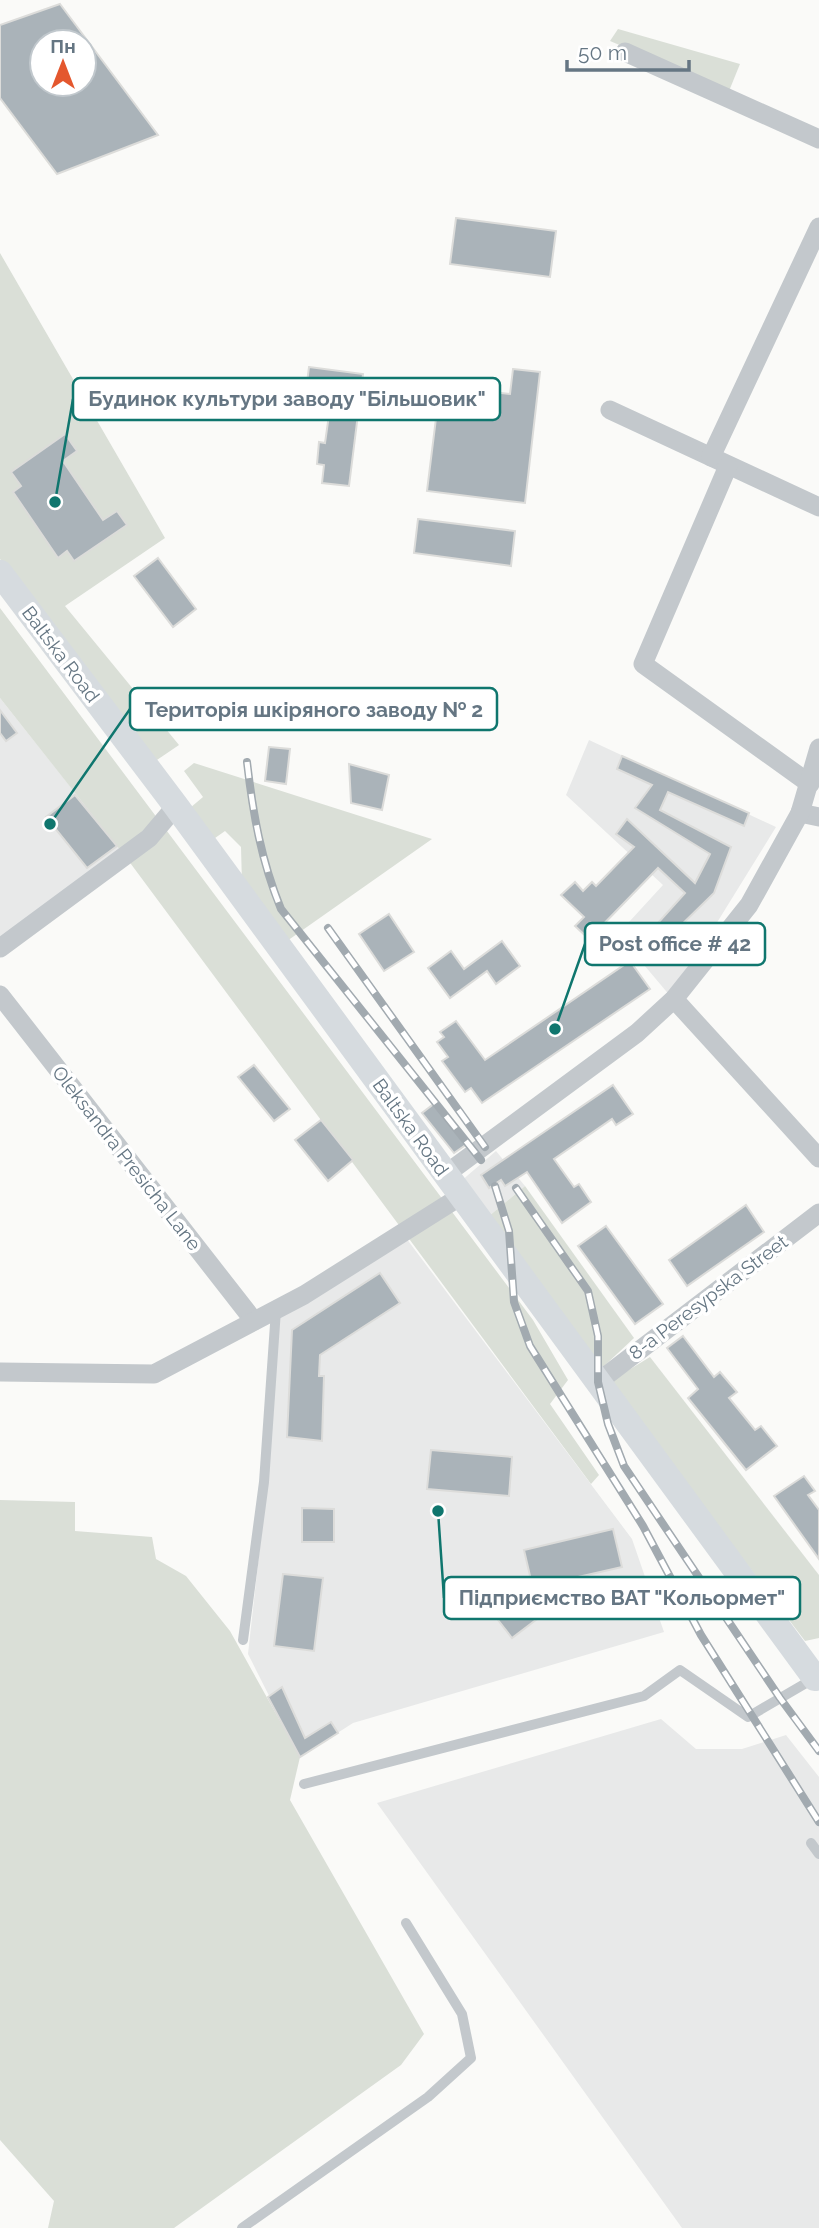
<svg xmlns="http://www.w3.org/2000/svg" width="819" height="2228" font-family="Raleway,sans-serif">
<rect width="100%" height="100%" fill="#fafaf8"/>
<g fill="#e8e9e9">
<polygon points="0,698 123,853 0,943"/>
<polygon points="589,740 776,827 671,997 618,934 663,885 566,795"/>
<polygon points="496,1151 525,1186 489,1216 460,1182"/>
<polygon points="403,1234 632,1539 664,1632 353,1723 300,1757 248,1654 267,1483 279,1311"/>
<polygon points="661,1719 696,1749 742,1749 786,1735 819,1777 819,2228 682,2228 377,1803"/>
</g>
<g fill="#dadfd7">
<polygon points="618,29 740,64 729,91 610,41"/>
<polygon points="0,253 165,538 65,606 179,745 151,764 0,559"/>
<polygon points="0,608 533,1320 568,1380 550,1404 599,1475 591,1484 128,860 0,698"/>
<polygon points="194,763 432,839 287,941 242,884 241,847 225,831 208,843 184,813 203,797 184,771"/>
<polygon points="525,1186 634,1338 601,1369 489,1216"/>
<polygon points="650,1357 819,1575 819,1638 805,1641 609,1382"/>
<polygon points="0,1500 75,1502 75,1531 152,1537 156,1559 186,1576 230,1631 300,1757 290,1800 424,2034 401,2065 174,2228 48,2228 54,2201 0,2140"/>
</g>
<g fill="#aab3b9" stroke="#dcdcda" stroke-width="2" fill-rule="evenodd">
<path d="M 60,4 L 158,135 L 57,174 L 0,98 L 0,25 ZM 42,42 L 84,42 L 84,84 L 42,84 Z"/>
<polygon points="456,218 556,231 550,277 450,264"/>
<polygon points="309,367 363,374 349,486 322,483 324,465 317,464 319,442 325,443 331,401 305,398"/>
<polygon points="513,369 540,372 525,503 427,491 440,386 510,394"/>
<polygon points="65,434 77,451 63,461 103,520 117,511 127,525 74,561 67,551 58,558 13,492 21,486 11,472"/>
<polygon points="418,519 515,531 511,566 414,553"/>
<polygon points="158,558 196,609 173,627 134,576"/>
<polygon points="0,710 17,733 6,741 0,733"/>
<polygon points="269,747 290,749 286,784 265,781"/>
<polygon points="622,756 749,813 744,826 668,792 660,810 731,847 714,893 667,939 657,924 685,893 658,868 589,939 575,926 584,917 561,895 575,882 583,891 592,882 596,886 634,847 616,834 627,819 695,883 710,854 635,808 652,785 617,769"/>
<polygon points="349,764 389,775 382,810 351,803"/>
<polygon points="75,795 117,846 87,868 46,817"/>
<polygon points="389,914 414,952 384,971 359,934"/>
<polygon points="502,941 520,966 496,984 487,971 450,998 428,968 451,951 464,969"/>
<polygon points="630,961 650,989 482,1103 471,1088 465,1092 442,1061 448,1057 437,1042 444,1037 440,1032 456,1021 485,1060"/>
<polygon points="254,1065 290,1109 274,1121 238,1077"/>
<polygon points="613,1085 633,1114 616,1125 612,1119 554,1159 574,1187 579,1184 591,1202 562,1223 527,1172 505,1186 501,1180 489,1188 481,1175"/>
<polygon points="435,1103 467,1144 454,1153 422,1113"/>
<polygon points="321,1120 353,1160 328,1181 295,1140"/>
<polygon points="746,1205 764,1232 687,1286 669,1260"/>
<polygon points="606,1226 663,1304 635,1324 578,1246"/>
<polygon points="380,1273 400,1303 320,1355 319,1376 324,1376 322,1441 287,1437 292,1330"/>
<polygon points="683,1336 714,1377 720,1372 737,1392 729,1398 755,1430 761,1426 777,1446 746,1470 688,1398 698,1389 667,1348"/>
<polygon points="431,1450 512,1457 509,1496 427,1489"/>
<polygon points="804,1476 815,1491 808,1495 819,1510 819,1559 774,1496"/>
<polygon points="302,1508 334,1509 334,1542 302,1542"/>
<polygon points="613,1529 622,1567 561,1581 570,1594 512,1638 498,1620 534,1593 524,1550"/>
<polygon points="283,1574 323,1578 314,1651 274,1646"/>
<polygon points="282,1687 305,1738 331,1722 338,1733 300,1757 268,1697"/>
</g>
<g fill="none" stroke-linecap="round" stroke-linejoin="round">
<g stroke="#c3c8cc" stroke-width="10">
<polyline points="243,1640 264,1482 276,1310"/>
<polyline points="304,1784 644,1696 680,1670 748,1717 813,1679"/>
<polyline points="811,1843 819,1854"/>
<polyline points="242,2228 428,2097 471,2058 462,2014 406,1923"/>
</g>
<g stroke="#c3c8cc" stroke-width="19">
<polyline points="625,52 819,139"/>
<polyline points="610,410 819,507"/>
<polyline points="711,457 819,227"/>
<polyline points="728,466 643,664 810,784"/>
<polyline points="800,813 819,817"/>
<polyline points="0,948 149,838 176,806"/>
<polyline points="0,995 254,1321"/>
<polyline points="674,999 819,1158"/>
<polyline points="446,1174 637,1033 674,999 749,905 800,813 819,748"/>
<polyline points="0,1372 154,1374 304,1295 461,1196"/>
<polyline points="598,1382 819,1213"/>
</g>
<polyline stroke="#d6dbdf" stroke-width="26" points="0,573 176,806 815,1678 819,1675"/>
<defs>
<g id="rail">
<path d="M 247,762 C 253,814 261,860 281,909 L 481,1160"/>
<polyline points="328,928 485,1147"/>
<polyline points="495,1186 509,1231 514,1302 530,1346 643,1526 701,1635 819,1822"/>
<polyline points="516,1188 588,1291 598,1336 598,1382 608,1424 624,1466 780,1698 819,1751"/>
</g>
</defs>
<use href="#rail" stroke="#a2aab0" stroke-width="8"/>
<use href="#rail" stroke="#fff" stroke-width="5" stroke-dasharray="16" stroke-linecap="butt"/>
</g>
<g text-anchor="middle" dominant-baseline="central" stroke-width="7" stroke-linejoin="round" paint-order="stroke">
<g font-size="19" fill="#657683" stroke="#fff">
<text transform="translate(61 654) rotate(53)">Baltska Road</text>
<text transform="translate(411 1127) rotate(54)">Baltska Road</text>
<text transform="translate(127 1158) rotate(52)">Oleksandra Presicha Lane</text>
<text transform="translate(708 1297) rotate(-37)">8-a Peresypska Street</text>
</g>
</g>
<path fill="none" stroke="#0f766e" stroke-width="2.5" d="M55 502L73 399M50 824L130 709M555 1029L585 944M438 1511L444 1598"/>
<g fill="#0f766e" stroke="#fff" stroke-width="2.5">
<circle cx="55" cy="502" r="7"/>
<circle cx="50" cy="824" r="7"/>
<circle cx="555" cy="1029" r="7"/>
<circle cx="438" cy="1511" r="7"/>
</g>
<g fill="#fff" stroke="#0f766e" stroke-width="2.5">
<rect x="73" y="378" width="427" height="42" rx="7"/>
<rect x="130" y="688" width="367" height="42" rx="7"/>
<rect x="585" y="923" width="180" height="42" rx="7"/>
<rect x="444" y="1577" width="356" height="42" rx="7"/>
</g>
<g font-size="21" text-anchor="middle" font-weight="bold" fill="#657683">
<text x="287" y="406">Будинок культури заводу "Більшовик"</text>
<text x="314" y="717">Територія шкіряного заводу № 2</text>
<text x="675" y="951">Post office # 42</text>
<text x="622" y="1605">Підприємство ВАТ "Кольормет"</text>
</g>
<g transform="translate(63 63)"><circle r="33" fill="#ffffff" stroke="#c1c8cd" stroke-width="2"/>
<path d="M0-5L12 26L0 18L-12 26Z" fill="#e4572e"/>
<text y="-10" font-size="19" font-weight="bold" text-anchor="middle" fill="#657683">Пн</text>
</g>
<path d="M567 60v10h122v-10" fill="none" stroke="#657683" stroke-width="3.5"/>
<text x="578" y="60" font-size="21" fill="#657683" stroke="#ffffff" stroke-width="5" paint-order="stroke">50 m</text>
</svg>
